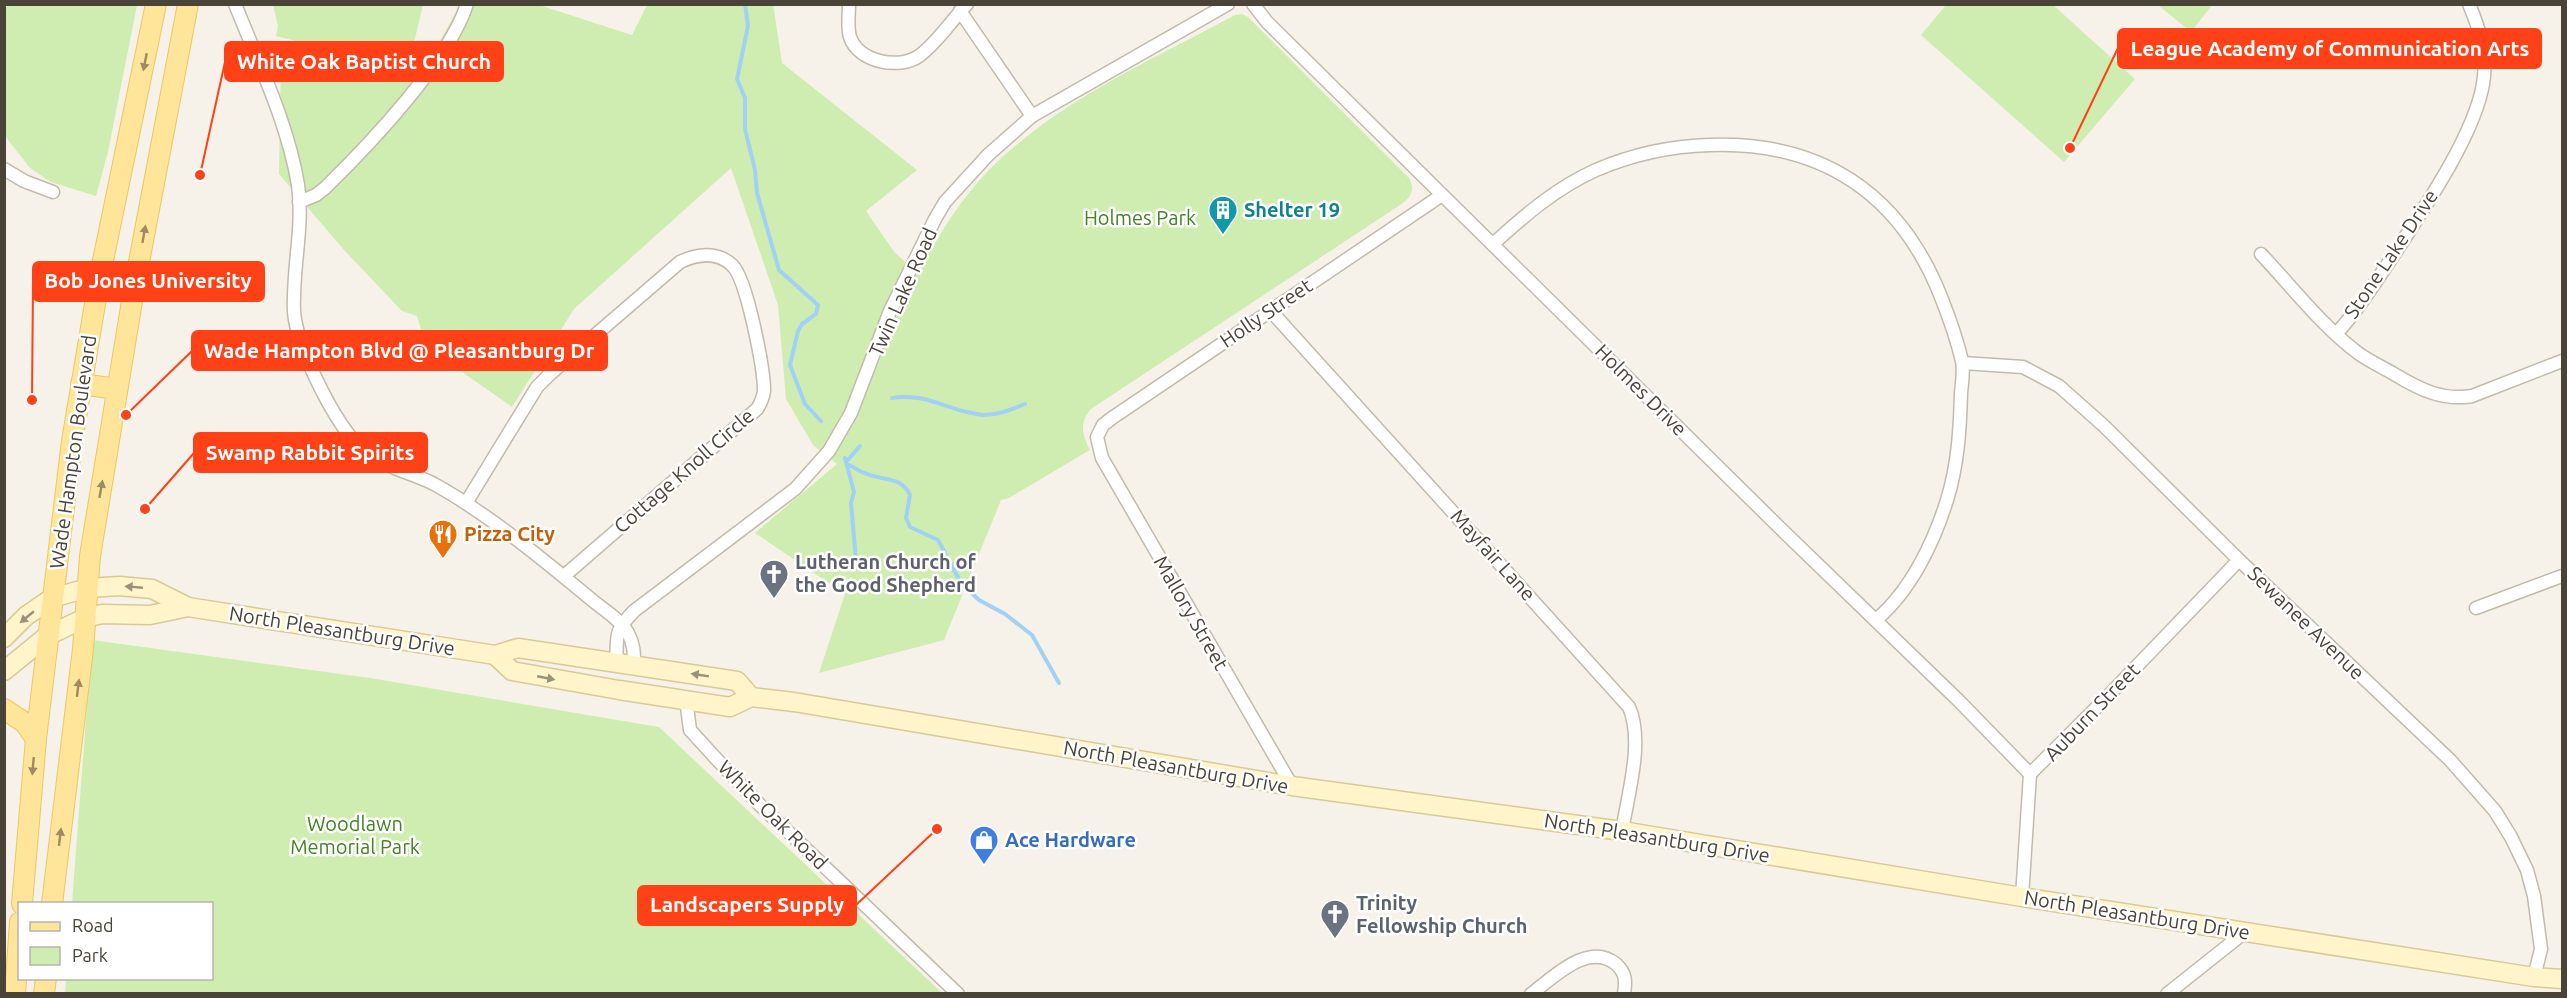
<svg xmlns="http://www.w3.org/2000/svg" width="2567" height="998" viewBox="0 0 2567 998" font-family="Ubuntu,sans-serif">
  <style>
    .green { fill: #cfedb0 }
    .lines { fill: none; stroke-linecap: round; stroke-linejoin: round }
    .stream { stroke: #a2d1f6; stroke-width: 4 }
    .street-casing { stroke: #c2bbab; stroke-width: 15 }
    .secondary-casing { stroke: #d9c996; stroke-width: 21 }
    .primary-casing { stroke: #edc760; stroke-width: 22 }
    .street { stroke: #fff; stroke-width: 12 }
    .secondary { stroke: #fff4ca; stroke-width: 18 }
    .primary { stroke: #ffe599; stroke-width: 20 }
    .oneway { fill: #9b8c63 }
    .oneway2 { fill: #9b9379 }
    .labels { text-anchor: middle; stroke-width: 5; stroke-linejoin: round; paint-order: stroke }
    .culture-label { font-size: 20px; font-weight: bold; fill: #0d838f; stroke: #fff; text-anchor: start }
    .park-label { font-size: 20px; fill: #458224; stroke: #fff }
    .street-label { font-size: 20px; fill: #4a4337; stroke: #fff }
    .food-label { font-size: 20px; font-weight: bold; fill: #c56008; stroke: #fff; text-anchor: start }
    .worship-label { font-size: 20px; font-weight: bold; fill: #5b616d; stroke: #fff; text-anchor: start }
    .shop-label { font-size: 20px; font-weight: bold; fill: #366cbe; stroke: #fff; text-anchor: start }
    .leader { fill: none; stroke: #ff4117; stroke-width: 2 }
    .callout-dot { fill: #ff4117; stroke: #fff; stroke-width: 2 }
    .callout { fill: #ff4117; stroke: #ff4117; stroke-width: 2 }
    .callout-label { font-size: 21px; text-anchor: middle; font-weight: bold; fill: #fff }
  </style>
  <rect width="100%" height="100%" fill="#f6f2ea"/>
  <g class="green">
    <path d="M5,4l132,1 -29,147 -12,44 -45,-14 -21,-14 -25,-32z"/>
    <path d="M773,4l9,59 135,107 -51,41 29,42 24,20c19,-37 40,-72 69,-102 69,-70 162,-110 247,-156l7,-1 6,3 161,161c7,13 1,20 -9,27l-309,204c-12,13 -9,26 -1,41l-81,48 -8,2 -57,140 -125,33 26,-79 -90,-61 82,-69 -24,-19 -27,-46 -8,-94 -47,-137 -157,141 -62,98 -86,-60 -9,-31 -15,-5 -58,-61 -65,-76 2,-119 138,24 41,-74h79l93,30 15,-30z"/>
    <path d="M273,5h150l-11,46 2,8 6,6 -5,10 -27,-24 -3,12 -109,-27 2,-10z"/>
    <path d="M1946,5h107l82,74 -71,83 -143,-127z"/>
    <path d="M2158,5h54l-21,27z"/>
    <path d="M92,640l278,38 289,49 283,266 -877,1 1,-15 146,-1v-74l-140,-1z"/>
  </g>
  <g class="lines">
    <g class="stream">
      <path d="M745,4l3,22 -11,53 8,19v31l10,41 2,23 22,77 39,35 -2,9 -14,10 -4,7 -8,34 15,39 16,17"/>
      <path d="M892,398c38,-6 58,15 92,17 15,0 28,-6 41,-11"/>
      <path d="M845,458l9,34 -3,11 5,57"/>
      <path d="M847,461l13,-15"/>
      <path d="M849,465c6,3 12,7 18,9 17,7 34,2 43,21l-4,23 4,9 28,13 23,43 18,17 26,14 27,21 27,48"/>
    </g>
    <g class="street-casing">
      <g id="street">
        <path d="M235,4c23,58 53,119 63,181 6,42 -6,84 -4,127 3,35 37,103 61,130 21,25 52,28 79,42 53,29 111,77 158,116 12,10 29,20 36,33 6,11 6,20 6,31"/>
        <path d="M849,4c0,11 -2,23 1,33 8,25 49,33 69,19 18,-13 32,-35 48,-52"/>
        <path d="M1253,4l14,18 512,505 180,174 71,73"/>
        <path d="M960,11l72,105"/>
        <path d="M4,169l20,12 29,11"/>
        <path d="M299,202l17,-7 9,-7c43,-42 124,-127 142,-184"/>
        <path d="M1493,244c32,-29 63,-56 103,-74 35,-15 76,-24 114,-25 111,-4 190,48 231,152 8,20 16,43 21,64 2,10 0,22 -1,32 -1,36 -3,72 -14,107 -13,42 -36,90 -70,119"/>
        <path d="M2261,254c31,33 61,72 97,99 11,8 24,14 36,21 25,15 48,27 78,22l90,-35"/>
        <path d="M1270,310l359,397c15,34 -1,87 -7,124"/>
        <path d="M2336,334c23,-25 40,-53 59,-81 29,-45 79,-117 88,-169 5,-28 -3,-54 -14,-80"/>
        <path d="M1963,363l60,4 36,19 45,40 135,134 211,200 45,51 16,26 16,33 7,26 7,53 -7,28"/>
        <path d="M466,503l71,-116 13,-13 130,-112c17,-8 37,-11 52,3 15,14 32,104 32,126 -1,7 -3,12 -7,18l-193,167"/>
        <path d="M2476,608l86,-32"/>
        <path d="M616,662c2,-28 -3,-29 18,-51l161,-122 34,-38 22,-38 39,-102 45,-92 10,-17 43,-47 44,-39 196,-112"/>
        <path d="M686,699l4,31 32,35 39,41 197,188"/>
        <path d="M1292,786l-190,-328 -5,-21 6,-12 9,-7 330,-223"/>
        <path d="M2022,897l8,-123 80,-80 129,-134"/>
        <path d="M1531,994c22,-16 57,-53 85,-30 10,9 10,17 8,30"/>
        <path d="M2167,994l78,-62"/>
      </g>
    </g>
    <g class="secondary-casing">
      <g id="secondary">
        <path d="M4,638l22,-22 26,-18 36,-10 31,-2 33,3 36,18 307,48 23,-7 219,33 14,16"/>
        <path d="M495,655l17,16 107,19 111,17 21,-10 43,5 498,84 330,45 400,66 512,80 28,2"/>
        <path d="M4,671l43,-35 38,-18 17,-4 48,1 38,-8"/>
      </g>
    </g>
    <g class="primary-casing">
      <g id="primary">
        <path d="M81,384l36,5"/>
        <path d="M4,709l21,14 11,16"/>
        <path d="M22,904l14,-165 36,-298 27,-161 57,-276"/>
        <path d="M52,904l31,-255 7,-93 45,-273 53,-279"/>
        <path d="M15,994l5,-72"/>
        <path d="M44,994l2,-16"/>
      </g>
    </g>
    <use href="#street" class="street"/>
    <use href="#secondary" class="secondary"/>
    <use href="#primary" class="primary"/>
  </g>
  <defs><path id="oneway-solid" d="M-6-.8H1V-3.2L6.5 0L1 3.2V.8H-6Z" transform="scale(1.5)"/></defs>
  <g class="oneway">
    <use href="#oneway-solid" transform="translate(145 62) rotate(101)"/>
    <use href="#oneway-solid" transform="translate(144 234) rotate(-80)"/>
    <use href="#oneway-solid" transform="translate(101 489) rotate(-80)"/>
    <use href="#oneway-solid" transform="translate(78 688) rotate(-83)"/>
    <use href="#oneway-solid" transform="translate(33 766) rotate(95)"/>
    <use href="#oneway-solid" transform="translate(60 837) rotate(-83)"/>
  </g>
  <g class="oneway2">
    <use href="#oneway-solid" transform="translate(134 587) rotate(-175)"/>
    <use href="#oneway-solid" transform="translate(27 617) rotate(140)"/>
    <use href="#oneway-solid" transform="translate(700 675) rotate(-171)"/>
    <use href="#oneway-solid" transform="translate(546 678) rotate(11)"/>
  </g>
  <defs>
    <g id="building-pin" transform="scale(1.5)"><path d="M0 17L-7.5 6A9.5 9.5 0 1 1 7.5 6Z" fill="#0f9aa8" stroke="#fff"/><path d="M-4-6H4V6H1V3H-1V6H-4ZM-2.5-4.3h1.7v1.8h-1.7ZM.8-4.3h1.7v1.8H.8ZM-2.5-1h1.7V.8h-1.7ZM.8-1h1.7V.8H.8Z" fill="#fff"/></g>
    <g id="restaurant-pin" transform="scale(1.5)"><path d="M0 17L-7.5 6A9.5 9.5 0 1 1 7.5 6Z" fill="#e8710a" stroke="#fff"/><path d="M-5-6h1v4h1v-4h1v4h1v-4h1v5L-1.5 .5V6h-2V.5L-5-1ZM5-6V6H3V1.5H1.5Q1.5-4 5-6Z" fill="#fff"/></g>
    <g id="church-pin" transform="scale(1.5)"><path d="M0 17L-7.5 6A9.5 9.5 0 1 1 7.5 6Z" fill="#6b7280" stroke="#fff"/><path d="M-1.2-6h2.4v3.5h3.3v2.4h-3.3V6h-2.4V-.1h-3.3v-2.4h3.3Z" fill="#fff"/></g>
    <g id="shop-pin" transform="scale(1.5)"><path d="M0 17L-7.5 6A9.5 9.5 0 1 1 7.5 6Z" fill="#3f7fe0" stroke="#fff"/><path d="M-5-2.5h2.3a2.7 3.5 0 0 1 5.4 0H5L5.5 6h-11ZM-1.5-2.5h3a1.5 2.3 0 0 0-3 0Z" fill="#fff"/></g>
  </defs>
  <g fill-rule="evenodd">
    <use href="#building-pin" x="1223" y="210"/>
    <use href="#restaurant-pin" x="443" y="534"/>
    <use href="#church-pin" x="774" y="574"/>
    <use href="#shop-pin" x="984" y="840"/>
    <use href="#church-pin" x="1335" y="914"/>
  </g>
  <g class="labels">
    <g class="culture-label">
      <text x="1244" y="217">Shelter 19</text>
    </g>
    <g class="park-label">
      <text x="1140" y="225">Holmes Park</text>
      <text x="355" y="831">Woodlawn<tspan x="355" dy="23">Memorial Park</tspan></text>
    </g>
    <g class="street-label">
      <text transform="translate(2391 254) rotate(-56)" y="7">Stone Lake Drive</text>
      <text transform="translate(903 292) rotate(-66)" y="7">Twin Lake Road</text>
      <text transform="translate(1266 313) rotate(-34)" y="7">Holly Street</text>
      <text transform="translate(1641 390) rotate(45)" y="7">Holmes Drive</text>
      <text transform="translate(73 452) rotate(-82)" y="7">Wade Hampton Boulevard</text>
      <text transform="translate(684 471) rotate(-41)" y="7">Cottage Knoll Circle</text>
      <text transform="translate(1493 555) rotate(48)" y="7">Mayfair Lane</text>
      <text transform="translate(1191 613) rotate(60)" y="7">Mallory Street</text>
      <text transform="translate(2306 623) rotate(44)" y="7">Sewanee Avenue</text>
      <text transform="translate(342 631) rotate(9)" y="7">North Pleasantburg Drive</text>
      <text transform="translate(2092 712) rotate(-46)" y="7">Auburn Street</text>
      <text transform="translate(1176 767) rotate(10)" y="7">North Pleasantburg Drive</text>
      <text transform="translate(773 815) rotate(45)" y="7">White Oak Road</text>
      <text transform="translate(1657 838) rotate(9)" y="7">North Pleasantburg Drive</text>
      <text transform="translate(2137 915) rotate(9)" y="7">North Pleasantburg Drive</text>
    </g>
    <g class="food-label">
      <text x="464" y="541">Pizza City</text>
    </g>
    <g class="worship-label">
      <text x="795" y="569">Lutheran Church of<tspan x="795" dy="23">the Good Shepherd</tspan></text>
      <text x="1356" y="910">Trinity<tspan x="1356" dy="23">Fellowship Church</tspan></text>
    </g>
    <g class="shop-label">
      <text x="1005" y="847">Ace Hardware</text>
    </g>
  </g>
  <path class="leader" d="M2070 148L2118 48M200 175L225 62M32 400L33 281M126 415L192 351M145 509L194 453M937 829L856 905"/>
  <g class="callout-dot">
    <circle cx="2070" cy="148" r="6"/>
    <circle cx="200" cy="175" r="6"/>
    <circle cx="32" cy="400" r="6"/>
    <circle cx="126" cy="415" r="6"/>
    <circle cx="145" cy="509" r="6"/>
    <circle cx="937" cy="829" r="6"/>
  </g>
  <g class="callout">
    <rect x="2118" y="29" width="423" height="39" rx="6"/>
    <rect x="225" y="42" width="278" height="39" rx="6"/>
    <rect x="33" y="262" width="231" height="39" rx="6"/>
    <rect x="192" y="331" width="415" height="39" rx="6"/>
    <rect x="194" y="433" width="233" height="39" rx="6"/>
    <rect x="638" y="886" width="218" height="39" rx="6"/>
  </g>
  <g class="callout-label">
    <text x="2330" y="56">League Academy of Communication Arts</text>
    <text x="364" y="69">White Oak Baptist Church</text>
    <text x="148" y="288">Bob Jones University</text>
    <text x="399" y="358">Wade Hampton Blvd @ Pleasantburg Dr</text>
    <text x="310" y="460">Swamp Rabbit Spirits</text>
    <text x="747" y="912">Landscapers Supply</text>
  </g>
  <rect width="2567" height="998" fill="none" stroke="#4a4337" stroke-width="12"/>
  <rect x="18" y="902" width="195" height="78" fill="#ffffff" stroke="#b7b4af" stroke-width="1.5"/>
  <rect x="30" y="922" width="30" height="9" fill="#ffe599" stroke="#b7b4af" stroke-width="1.5"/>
  <text x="72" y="932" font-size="18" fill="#4a4337">Road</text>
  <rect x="30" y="947" width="30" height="18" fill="#cfedb0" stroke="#b7b4af" stroke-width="1.5"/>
  <text x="72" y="962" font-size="18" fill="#4a4337">Park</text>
</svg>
